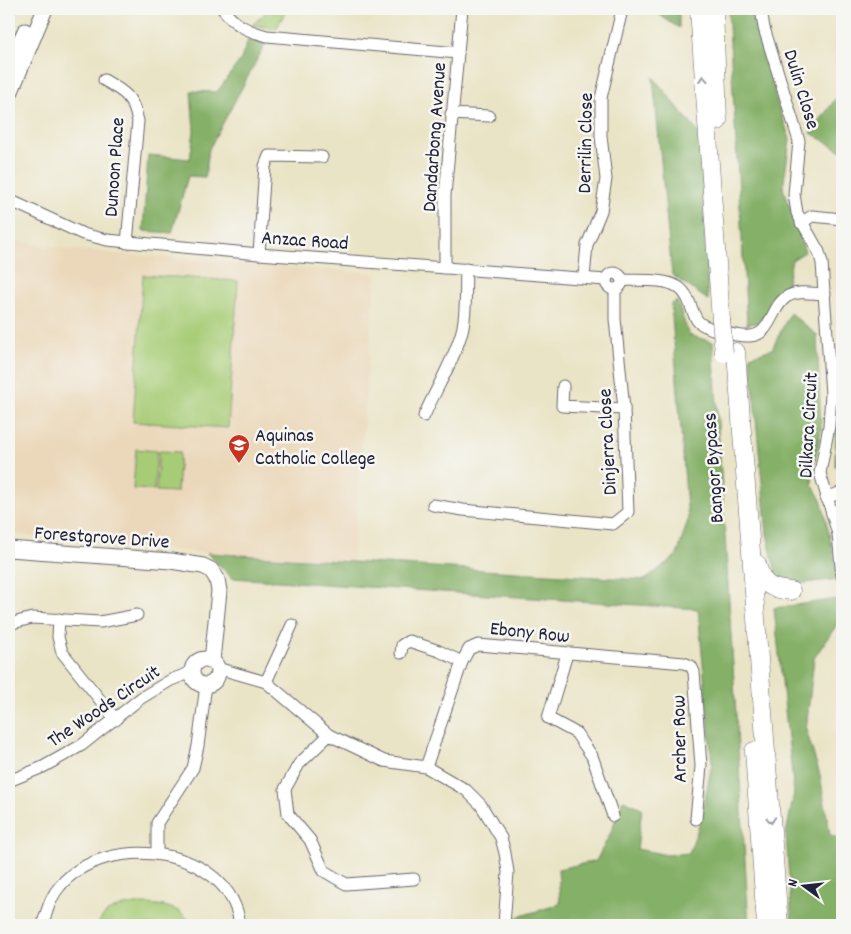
<svg xmlns="http://www.w3.org/2000/svg" width="851" height="934" viewBox="0 0 851 934" font-family="Dekko,sans-serif">
  <style>
    .built { fill: #ebd8ba }
    .green { fill: #a7cc76; stroke: #647758 }
    .forest { fill: #85b067; stroke: #546951 }
    .lines { fill: none; stroke-linecap: round; stroke-linejoin: round }
    .street-casing { stroke: #68666c; stroke-width: 13 }
    .secondary-casing { stroke: #68666c; stroke-width: 17 }
    .primary-casing { stroke: #68666c; stroke-width: 19 }
    .street { stroke: #fff; stroke-width: 11 }
    .secondary { stroke: #fff; stroke-width: 15 }
    .primary { stroke: #fff; stroke-width: 18 }
    .primary-bridge-casing { stroke: #68666c; stroke-width: 19; stroke-linecap: butt }
    .primary-bridge { stroke: #fff; stroke-width: 18 }
    .oneway { stroke: #9c9ca7 }
    .labels { text-anchor: middle; stroke-width: 5; stroke-linejoin: round; paint-order: stroke }
    .street-label { font-size: 20px; fill: #22223b; stroke: #f6f6f2 }
    .poi-label { font-size: 20px; fill: #22223b; stroke: #f6f6f2; text-anchor: start }
  </style>
  <rect width="100%" height="100%" fill="#f6f6f2"/>
  <filter id="ink" filterUnits="userSpaceOnUse"><feTurbulence type="fractalNoise" baseFrequency=".02" numOctaves="2"/><feDisplacementMap in="SourceGraphic" scale="10" xChannelSelector="R" yChannelSelector="G"/><feConvolveMatrix kernelMatrix="1 2 1 2 8 2 1 2 1" color-interpolation-filters="sRGB"/></filter>
  <filter id="wash" filterUnits="userSpaceOnUse"><feTurbulence type="fractalNoise" baseFrequency=".0096" numOctaves="4" result="noise"/><feDisplacementMap in="SourceGraphic" scale="20" xChannelSelector="R" yChannelSelector="G"/><feGaussianBlur stdDeviation="1.12" result="paint"/><feColorMatrix in="noise" values="0 0 0 0 0 0 0 0 0 0 0 0 0 0 0 0 0 1.4 0 .05"/><feComposite in="paint" operator="in"/></filter>
  <g filter="url(#wash)">
    <rect width="100%" height="100%" fill="#eae4c6"/>
    <path class="built" d="M9,240l58,9 68,6 241,19 -24,289 -145,-10 -198,-19z"/>
    <g class="green">
      <path d="M270,9h17l-11,20 -24,-4z"/>
      <path d="M143,275l95,6 -10,147 -95,-6z"/>
      <path d="M136,449l21,2 -3,39 -21,-1z"/>
      <path d="M159,451l21,1 -3,40 -21,-1z"/>
      <path d="M136,904c21,0 45,1 56,21h-94c5,-16 23,-19 38,-21z"/>
    </g>
    <g class="forest">
      <path d="M679,9v19l-27,-18v-1z"/>
      <path d="M728,9h27l21,90 14,40 -7,49 22,64 -13,8 -6,27 -27,36 -12,1z"/>
      <path d="M248,40l18,3 -57,106 -4,28 -17,-1 -16,57 -29,-2 5,-76 42,4 4,-28 -3,-40 26,1 24,-33z"/>
      <path d="M653,77l48,59 7,164 -36,-25z"/>
      <path d="M842,90v61l-31,-18z"/>
      <path d="M677,301l12,34 24,7 36,583h-236l1,-7 46,-14 -2,-35 38,-8 15,-29 12,-32 19,8 -5,41 30,6 22,-2 11,-30 12,-59 -14,-155 -466,-31 -25,-25 438,27 32,-25 11,-35 -17,-216z"/>
      <path d="M790,313l27,22 4,94 -8,41 -1,14 10,18 17,77 -43,5 -18,-2 -11,-48 -17,-178 22,-7z"/>
      <path d="M842,358v111l-7,-3 2,-72z"/>
      <path d="M837,599l1,24 -24,35 -8,72 14,45 10,60 12,5v85h-50l-6,-91 8,-41 -20,-185z"/>
    </g>
  </g>
  <g filter="url(#ink)">
    <g class="lines">
      <g class="street-casing">
        <g id="street">
          <path d="M223,9c11,16 25,22 44,27l191,17"/>
          <path d="M761,9l3,19 35,113 -5,53 3,19 22,39 3,11 9,131 -2,32 -9,47 18,61 4,43"/>
          <path d="M104,80c21,12 29,17 34,41l-11,122"/>
          <path d="M451,114l38,2"/>
          <path d="M9,200l74,34 24,6 152,14 347,26"/>
          <path d="M801,223l11,-7 30,3"/>
          <path d="M259,254l6,-88 4,-10 53,1"/>
          <path d="M445,268v-73l17,-186"/>
          <circle cx="614" cy="281" r="8"/>
          <path d="M584,277l3,-32 14,-34 5,-32 -5,-43v-38l21,-88"/>
          <path d="M622,280c17,1 42,-2 56,7 12,8 12,22 19,33 6,9 42,17 53,16 22,-1 21,-31 38,-40 12,-6 24,-2 37,-2"/>
          <path d="M563,386l-1,20 62,3"/>
          <path d="M424,416c12,-28 30,-55 38,-85 5,-19 3,-42 4,-62"/>
          <path d="M826,498l16,-6"/>
          <path d="M433,505l30,5 150,14 15,-12 -4,-103 -9,-90v-30"/>
          <path d="M59,619l-1,18 4,15 54,68"/>
          <path d="M9,624l23,-6 68,4 37,-7"/>
          <path d="M401,653l1,-8 7,-4 30,10 23,11"/>
          <path d="M567,654l-19,64 28,15 16,23 21,60"/>
          <path d="M217,668l49,14 63,53 55,26 42,6 40,23 15,15 20,33 4,15 3,19 -4,53"/>
          <path d="M266,682l26,-57"/>
          <path d="M329,735l-30,29 -14,25 3,25 22,26 14,31 22,13 68,-5"/>
          <path d="M426,767l36,-105 7,-13 9,-4 206,18 7,3 3,6 7,94 -5,53"/>
          <path d="M9,781l34,-14 39,-22 59,-47 30,-18 21,-8"/>
          <path d="M157,853v-30l36,-55 5,-22 8,-61"/>
          <path d="M44,920c4,-12 7,-24 16,-34 45,-54 170,-41 180,39"/>
        </g>
      </g>
      <g class="secondary-casing">
        <g id="secondary">
          <path d="M9,66l16,-35"/>
          <path d="M9,96l36,-87"/>
          <path d="M9,549l162,12 32,5 8,4 6,9 2,12 -7,70"/>
          <circle cx="205" cy="672" r="13"/>
        </g>
      </g>
      <g class="primary-casing">
        <g id="primary">
          <path d="M699,9l22,311"/>
          <path d="M714,9l4,112"/>
          <path d="M736,352l43,573"/>
          <path d="M757,564c5,21 13,25 34,27"/>
          <path d="M754,751l12,174"/>
        </g>
      </g>
      <use href="#street" class="street"/>
      <use href="#secondary" class="secondary"/>
      <use href="#primary" class="primary"/>
      <g class="primary-bridge-casing">
        <path id="primary-bridge" d="M721,320l3,33"/>
      </g>
      <use href="#primary-bridge" class="primary-bridge"/>
    </g>
    <defs><path id="oneway-chevron" d="M-2-3.5L2.5 0L-2 3.5" fill="none" stroke-width="1.6" stroke-linecap="round" stroke-linejoin="round" transform="scale(1.25)"/></defs>
    <g class="oneway">
      <use href="#oneway-chevron" transform="translate(703 79) rotate(-95)"/>
      <use href="#oneway-chevron" transform="translate(771 820) rotate(86)"/>
    </g>
  </g>
  <defs>
    <g id="school-pin" transform="scale(1.125)"><path d="M0 17L-7.5 6A9.5 9.5 0 1 1 7.5 6Z" fill="#c8321e" stroke="#f6f6f2"/><path d="M0-5L7-2L0 1L-7-2ZM-4 1L0 2.5L4 1V4Q0 6-4 4Z" fill="#fff"/></g>
  </defs>
  <g fill-rule="evenodd">
    <use href="#school-pin" x="239" y="445"/>
  </g>
  <g class="labels">
    <g class="street-label">
      <text transform="translate(803 89) rotate(73)" y="7">Dulin Close</text>
      <text transform="translate(433 137) rotate(-86)" y="7">Dandarbong Avenue</text>
      <text transform="translate(584 143) rotate(-89)" y="7">Derrilin Close</text>
      <text transform="translate(113 167) rotate(-86)" y="7">Dunoon Place</text>
      <text transform="translate(305 239) rotate(4)" y="7">Anzac Road</text>
      <text transform="translate(807 425) rotate(-87)" y="7">Dilkara Circuit</text>
      <text transform="translate(606 442) rotate(-93)" y="7">Dinjerra Close</text>
      <text transform="translate(712 468) rotate(-94)" y="7">Bangor Bypass</text>
      <text transform="translate(102 536) rotate(4)" y="7">Forestgrove Drive</text>
      <text transform="translate(530 631) rotate(6)" y="7">Ebony Row</text>
      <text transform="translate(103 705) rotate(-34)" y="7">The Woods Circuit</text>
      <text transform="translate(678 739) rotate(-91)" y="7">Archer Row</text>
    </g>
    <g class="poi-label">
      <text x="255" y="441">Aquinas<tspan x="255" dy="23">Catholic College</tspan></text>
    </g>
  </g>
  <rect width="851" height="934" fill="none" stroke="#f6f6f2" stroke-width="30"/>
  <g transform="translate(804 886) rotate(285)" stroke="#f6f6f2" stroke-width="4" paint-order="stroke">
  <path d="M0-4L9 19L0 12L-9 19Z" fill="#22223b"/>
  <text y="-8" font-size="14" font-weight="bold" text-anchor="middle" fill="#22223b">N</text>
  </g>
</svg>
